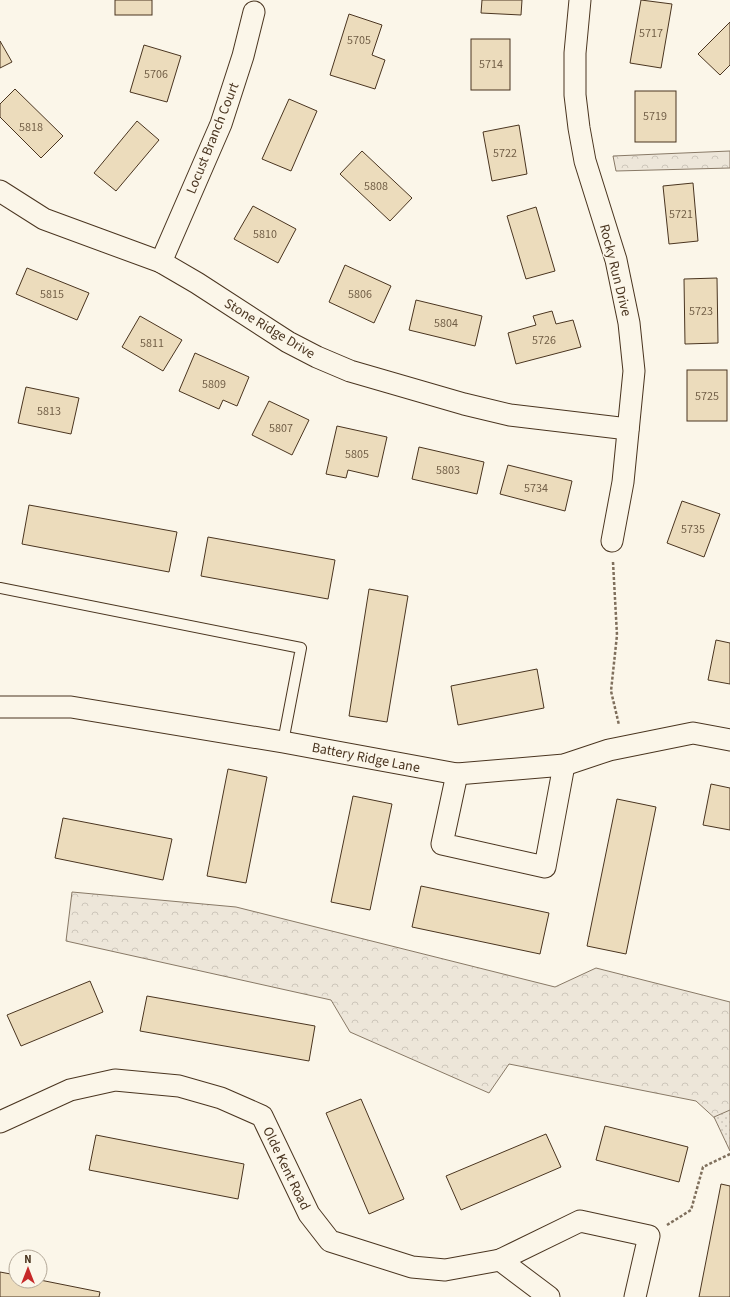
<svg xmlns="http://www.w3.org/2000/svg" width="730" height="1297" viewBox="0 0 730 1297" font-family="'Source Sans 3',sans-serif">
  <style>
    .forest { fill: url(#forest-crowns); stroke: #887966 }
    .park { fill: url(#park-dots); stroke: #887966 }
    .building { fill: #ecdcbc; stroke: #4a3520 }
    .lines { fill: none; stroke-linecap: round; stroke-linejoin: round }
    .service-casing { stroke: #4a3520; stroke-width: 12 }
    .minor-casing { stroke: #4a3520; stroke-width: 23 }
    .path { stroke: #7f6f5c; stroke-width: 2.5; stroke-dasharray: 3 2; stroke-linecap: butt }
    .service { stroke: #fbf6e9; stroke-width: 10 }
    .minor { stroke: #fbf6e9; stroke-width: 21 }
    .labels { text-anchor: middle; stroke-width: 3; stroke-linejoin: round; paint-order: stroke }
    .number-label { font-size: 12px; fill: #725f47 }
    .street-label { font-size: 14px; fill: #4a3520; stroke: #fbf6e9 }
  </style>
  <defs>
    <pattern id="forest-crowns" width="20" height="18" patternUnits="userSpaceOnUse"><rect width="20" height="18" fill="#ede6d9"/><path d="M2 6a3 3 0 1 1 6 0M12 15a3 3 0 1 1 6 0" fill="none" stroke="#cdc6ba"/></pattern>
    <pattern id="park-dots" width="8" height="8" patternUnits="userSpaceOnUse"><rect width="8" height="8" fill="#ede6d9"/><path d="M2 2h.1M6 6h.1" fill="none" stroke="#cdc6ba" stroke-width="1.8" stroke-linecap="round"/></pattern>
  </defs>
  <rect width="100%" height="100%" fill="#fbf6e9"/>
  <g class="forest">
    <path d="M730,151v17l-114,3 -3,-15z"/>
    <path d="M72,892l164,15 319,80 41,-19 134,34v130l-34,-31 -187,-37 -20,29 -139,-61 -19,-32 -265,-59z"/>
  </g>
  <path class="park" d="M730,1110v41l-16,-34z"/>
  <g class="building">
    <rect x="115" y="0" width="37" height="15"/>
    <path d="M482,0h40l-1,15 -40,-2z"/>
    <path d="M641,0l31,4 -11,64 -31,-5z"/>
    <path d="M349,14l33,11 -10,30 13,5 -10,29 -45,-14z"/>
    <path d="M730,22v43l-10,10 -22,-21z"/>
    <rect x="471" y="39" width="39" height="51"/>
    <path d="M0,41l12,21 -12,6z"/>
    <path d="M144,45l37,11 -14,46 -37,-10z"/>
    <path d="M15,89l48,47 -22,22 -41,-41v-13z"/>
    <rect x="635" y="91" width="41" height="51"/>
    <path d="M289,99l28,12 -26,60 -29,-12z"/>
    <path d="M137,121l22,19 -43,51 -22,-18z"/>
    <path d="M519,125l8,49 -35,7 -9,-49z"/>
    <path d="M362,151l50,47 -22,23 -50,-47z"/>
    <path d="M693,183l5,58 -29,3 -6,-58z"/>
    <path d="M253,206l43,23 -18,34 -44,-24z"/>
    <path d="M536,207l19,64 -29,8 -19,-63z"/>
    <path d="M345,265l46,21 -17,37 -45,-21z"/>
    <path d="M27,268l62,25 -12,27 -61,-26z"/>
    <path d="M717,278l1,65 -33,1 -1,-65z"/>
    <path d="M416,300l66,16 -7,30 -66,-16z"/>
    <path d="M552,311l4,13 17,-4 8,27 -65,17 -8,-31 28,-8 -3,-9z"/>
    <path d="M140,316l42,24 -19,31 -41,-24z"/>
    <path d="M195,353l54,24 -12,29 -14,-6 -4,9 -40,-18z"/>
    <rect x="687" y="370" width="40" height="51"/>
    <path d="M26,387l53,11 -8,36 -53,-11z"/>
    <path d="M269,401l40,19 -17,35 -40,-20z"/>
    <path d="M337,426l50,11 -9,40 -30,-7 -2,8 -20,-4z"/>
    <path d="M419,447l65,15 -7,32 -65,-15z"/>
    <path d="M508,465l64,16 -7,30 -65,-17z"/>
    <path d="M682,501l38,13 -16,43 -37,-14z"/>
    <path d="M29,505l148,27 -8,40 -147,-28z"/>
    <path d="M208,537l127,23 -7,39 -127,-23z"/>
    <path d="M369,589l39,7 -21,126 -38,-6z"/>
    <path d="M716,640l14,3v41l-22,-4z"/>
    <path d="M537,669l7,39 -86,17 -7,-39z"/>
    <path d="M228,769l39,8 -21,106 -39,-7z"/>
    <path d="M711,784l19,4v42l-27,-5z"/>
    <path d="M353,796l39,8 -22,106 -39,-8z"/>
    <path d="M617,799l39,8 -30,147 -39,-8z"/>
    <path d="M63,818l109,21 -9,41 -108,-22z"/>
    <path d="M421,886l128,27 -9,41 -128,-27z"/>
    <path d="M90,981l13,31 -82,34 -14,-31z"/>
    <path d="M147,996l168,30 -6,35 -169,-30z"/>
    <path d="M361,1099l43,100 -35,15 -43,-101z"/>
    <path d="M605,1126l83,21 -9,35 -83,-22z"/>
    <path d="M546,1134l15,33 -100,43 -15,-34z"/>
    <path d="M96,1135l148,29 -6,35 -149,-29z"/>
    <path d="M721,1184l9,2v111h-31z"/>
    <path d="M0,1272l16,3v6l24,-1 60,12 -1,5h-99z"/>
  </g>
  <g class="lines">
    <g class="service-casing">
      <path id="service" d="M0,588l301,60 -18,94"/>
    </g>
    <g class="minor-casing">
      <g id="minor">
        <path d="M580,0l-5,53v42l4,33 6,33 31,99 13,63 5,48 -11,111 -11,59"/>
        <path d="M0,191l44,28 117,43 36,21 91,59 29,15 33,14 114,33 46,11 118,14"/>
        <path d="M161,262l60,-138 22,-68 11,-44"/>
        <path d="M0,707h71l212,35 174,32 107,-9 45,-15 84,-17 37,7"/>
        <path d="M457,774l-15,70 103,23 19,-102"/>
        <path d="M0,1122l70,-32 45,-10 64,6 42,12 41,18 47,98 21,27 82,26 33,3 55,-10 80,-39 69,15 -14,61"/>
        <path d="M500,1260l49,37"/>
      </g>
    </g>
    <g class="path">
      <path d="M613,562l4,73 -6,56 8,34"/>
      <path d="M667,1225l24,-15 12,-43 27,-13"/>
    </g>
    <use href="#service" class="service"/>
    <use href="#minor" class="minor"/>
  </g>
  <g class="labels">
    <g class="number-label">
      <text x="651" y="37">5717</text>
      <text x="359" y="44">5705</text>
      <text x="491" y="68">5714</text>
      <text x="156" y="78">5706</text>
      <text x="655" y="120">5719</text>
      <text x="31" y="131">5818</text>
      <text x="505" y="157">5722</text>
      <text x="376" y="190">5808</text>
      <text x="681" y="218">5721</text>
      <text x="265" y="238">5810</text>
      <text x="52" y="298">5815</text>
      <text x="360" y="298">5806</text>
      <text x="701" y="315">5723</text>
      <text x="446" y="327">5804</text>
      <text x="544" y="344">5726</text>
      <text x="152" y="347">5811</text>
      <text x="214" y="388">5809</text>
      <text x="707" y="400">5725</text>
      <text x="49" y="415">5813</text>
      <text x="281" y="432">5807</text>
      <text x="357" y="458">5805</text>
      <text x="448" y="474">5803</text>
      <text x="536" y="492">5734</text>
      <text x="693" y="533">5735</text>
    </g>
    <g class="street-label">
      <text transform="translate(212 138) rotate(-68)" y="5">Locust Branch Court</text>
      <text transform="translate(616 270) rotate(76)" y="5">Rocky Run Drive</text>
      <text transform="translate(270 328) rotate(31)" y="5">Stone Ridge Drive</text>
      <text transform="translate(366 757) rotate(11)" y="5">Battery Ridge Lane</text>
      <text transform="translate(287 1168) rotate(64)" y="5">Olde Kent Road</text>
    </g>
  </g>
  <g transform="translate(28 1269)"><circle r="19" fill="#fbf6e9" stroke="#b4a999"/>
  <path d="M0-3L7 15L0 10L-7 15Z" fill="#c62828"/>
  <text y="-6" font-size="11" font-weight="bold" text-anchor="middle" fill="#4a3520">N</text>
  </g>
</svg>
